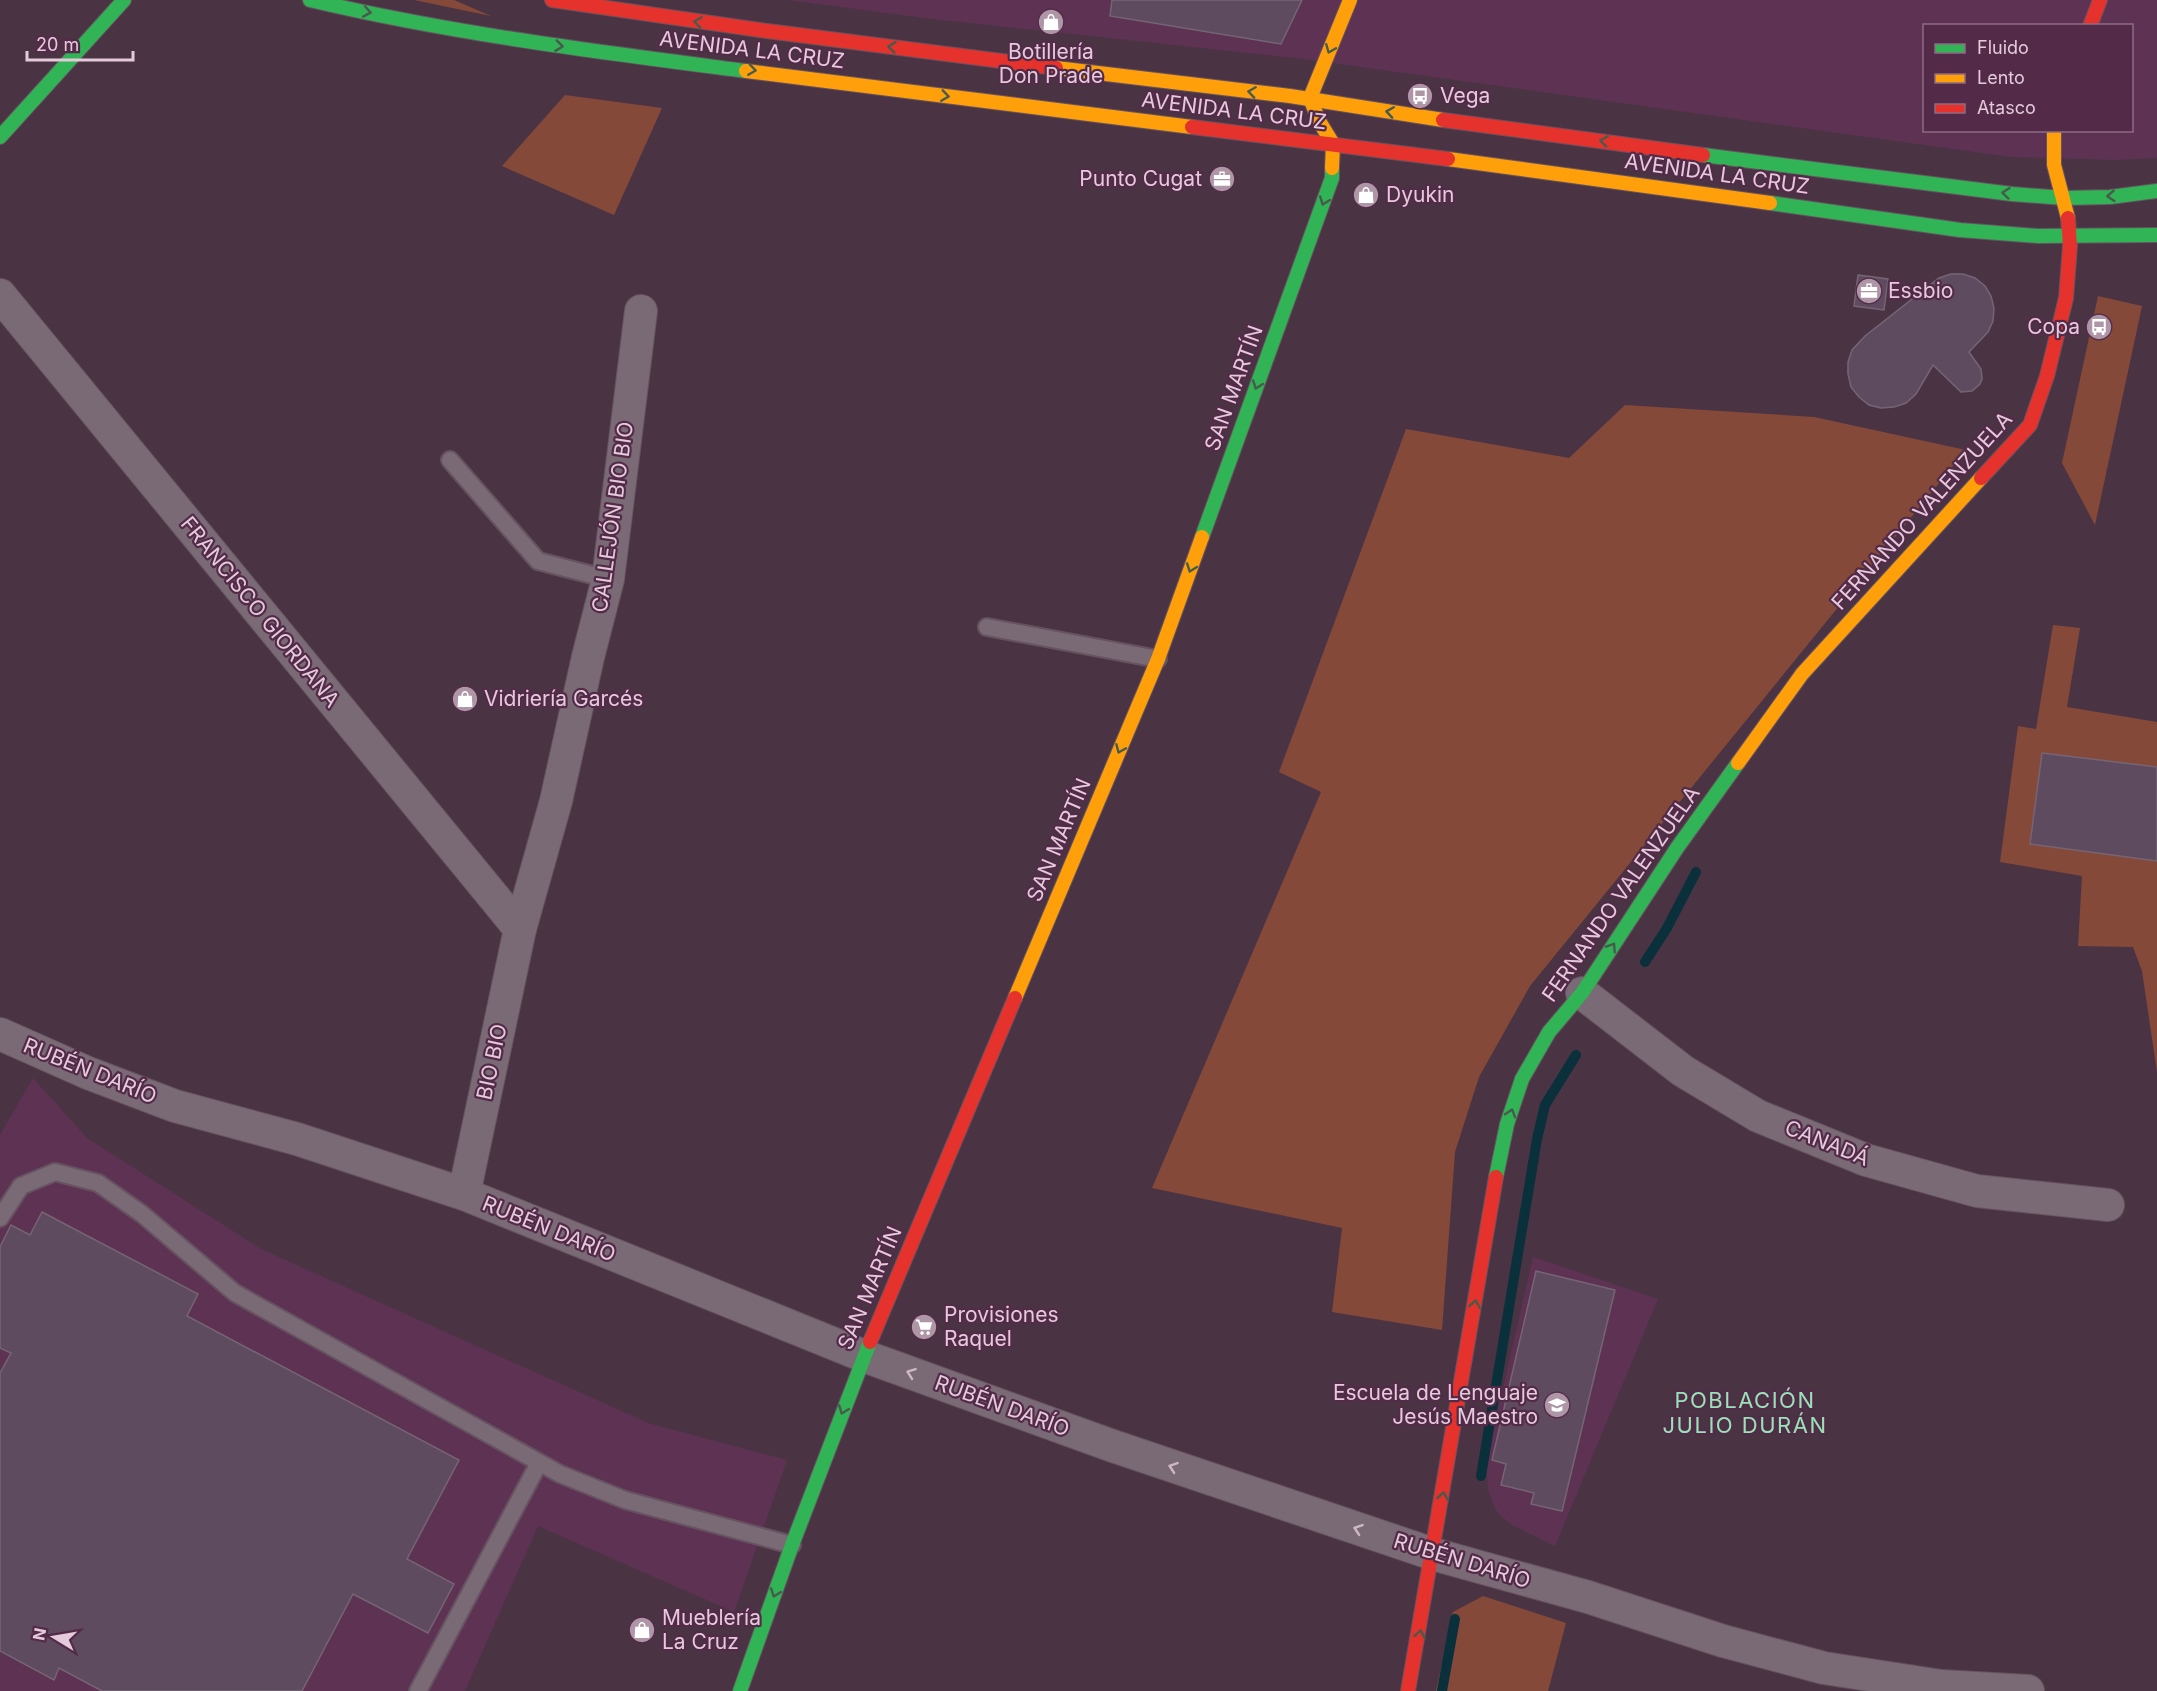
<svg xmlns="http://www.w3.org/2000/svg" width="2157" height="1691" viewBox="0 0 2157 1691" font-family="Inter,sans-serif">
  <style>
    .built { fill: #5e3253; fill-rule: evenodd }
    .green { fill: #85493a }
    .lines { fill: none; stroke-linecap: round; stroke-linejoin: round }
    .stream { stroke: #0a303b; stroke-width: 10 }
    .building { fill: #5f4b5f; stroke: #756574; stroke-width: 1.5 }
    .lane-casing { stroke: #665260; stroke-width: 20 }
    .street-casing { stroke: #665260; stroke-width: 34 }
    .fast-casing { stroke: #665260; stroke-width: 16 }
    .slow-casing { stroke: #665260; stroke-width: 16 }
    .jam-casing { stroke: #665260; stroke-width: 16 }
    .lane { stroke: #7a6a75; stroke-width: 16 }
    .street { stroke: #7a6a75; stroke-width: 32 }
    .fast { stroke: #30b455; stroke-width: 14 }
    .slow { stroke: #ff9f0a; stroke-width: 14 }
    .jam { stroke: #e5322d; stroke-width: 14 }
    .oneway { stroke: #475b4d }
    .oneway2 { stroke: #cfb7c7 }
    .labels { text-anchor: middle; stroke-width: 4.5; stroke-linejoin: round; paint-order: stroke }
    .street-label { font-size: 21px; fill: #e4cadb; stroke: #532b49 }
    .poi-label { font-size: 21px; fill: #e4cadb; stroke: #532b49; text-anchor: start }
    .neighbourhood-label { font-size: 22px; letter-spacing: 1.5px; fill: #96e3b6; stroke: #532b49 }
  </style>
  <rect width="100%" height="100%" fill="#4a3444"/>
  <g class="built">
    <path d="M788,0h1369v158l-40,2 -105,-3 -716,-99 -364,-39zM1924,26h208v104h-208z"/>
    <path d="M33,1078l54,60 174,111 387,174 139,37 -53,152 -196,-86 -73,165h-465v-556z"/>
    <path d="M1533,1257l125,42 -103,247 -45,-22 -14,-14 -8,-20 -2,-27z"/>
  </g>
  <g class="green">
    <path d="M414,0h40l37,16z"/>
    <path d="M565,95l97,13 -48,107 -112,-49z"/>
    <path d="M2098,296l44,10 -47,219 -33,-62z"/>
    <path d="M1625,405l189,12 152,33 -436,536 -51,91 -24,75 -13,178 -110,-18 10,-84 -190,-40 169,-396 -42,-20 127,-343 163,29z"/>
    <path d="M2053,625l27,3 -13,79 90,15v350l-15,-101 -9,-24 -55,-1 4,-70 -82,-14 18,-136 18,3z"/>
    <path d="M1483,1596l83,27 -18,68h-112l17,-79z"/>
  </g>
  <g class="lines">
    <g class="stream">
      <path d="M1645,962l22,-34 29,-56"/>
      <path d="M1481,1476l56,-337 8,-34 31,-50"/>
      <path d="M1442,1691l13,-72"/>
    </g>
  </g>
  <g class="building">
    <path d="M1112,0h190l-21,44 -171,-28z"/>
    <path d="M1951,274h12l12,4 10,8 6,10 3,12 -1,13 -5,11 -19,20 12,17 1,10 -2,5 -8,7 -11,1 -28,-27 -17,29 -10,9 -12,4 -13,1 -12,-3 -10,-8 -8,-10 -3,-13v-12l4,-12 13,-14 74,-58z"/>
    <path d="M1858,275l30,4 -4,31 -30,-4z"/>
    <path d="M2042,753l115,14v94l-127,-17z"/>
    <path d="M42,1212l156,82 -11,22 272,144 -52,99 47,25 -26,49 -75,-39 -51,97h-200l-43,-23 -5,12 -54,-29v-278l11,-20 -11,-5v-101l11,-22 19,10z"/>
    <path d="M1536,1271l79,19 -53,221 -31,-7 3,-11 -33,-8 5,-21 -14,-4z"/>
  </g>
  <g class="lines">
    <g class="lane-casing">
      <g id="lane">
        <path d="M450,460l88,101 70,18"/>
        <path d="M987,627l171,32"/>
        <path d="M0,1218l21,-32 34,-14 43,11 44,31 93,79 325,181 65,26 167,45"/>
        <path d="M418,1691l121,-228"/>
      </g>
    </g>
    <g class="street-casing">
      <g id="street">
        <path d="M0,295l520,634"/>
        <path d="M1582,993l101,78 75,45 108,44 111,31 131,14"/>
        <path d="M0,1034l88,39 87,33 122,33 167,55 400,162 246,89 323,109 155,43 135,44 101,27 117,18 87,5"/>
        <path d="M464,1194l56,-265 36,-128 32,-144 20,-78 33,-268"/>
      </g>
    </g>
    <g class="fast-casing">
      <g id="fast">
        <path d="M310,0c143,34 290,52 436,71"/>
        <path d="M0,137l124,-137"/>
        <path d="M1703,155l309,39 52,4 46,-1 47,-6"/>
        <path d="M1770,203l190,27 78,6 119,-1"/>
        <path d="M1202,537l130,-359v-10"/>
        <path d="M1496,1177l11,-53 15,-45 27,-47 33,-39 95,-145 61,-85"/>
        <path d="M740,1691l52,-146 78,-203"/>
      </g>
    </g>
    <g class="slow-casing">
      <g id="slow">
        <path d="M1056,68l234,28 153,24"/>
        <path d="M746,71l446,56"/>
        <path d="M2054,130v35l14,53"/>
        <path d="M1448,159l322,44"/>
        <path d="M1332,168l1,-24 -14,-23 -9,-23 40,-98"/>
        <path d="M1738,763l64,-89 179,-196"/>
        <path d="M1015,998l143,-339 44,-122"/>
      </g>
    </g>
    <g class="jam-casing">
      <g id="jam">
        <path d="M552,0l215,31 289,37"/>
        <path d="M2090,26l10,-26"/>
        <path d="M1443,120l260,35"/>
        <path d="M1192,127l256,32"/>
        <path d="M1981,478l49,-53 17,-49 19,-78 4,-52 -2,-28"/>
        <path d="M870,1342l145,-344"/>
        <path d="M1408,1691l88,-514"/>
      </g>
    </g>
    <use href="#lane" class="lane"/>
    <use href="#street" class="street"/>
    <use href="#fast" class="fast"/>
    <use href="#slow" class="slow"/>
    <use href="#jam" class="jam"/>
  </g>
  <defs><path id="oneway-chevron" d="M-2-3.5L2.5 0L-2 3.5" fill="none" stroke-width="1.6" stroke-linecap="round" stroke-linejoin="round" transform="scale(1.5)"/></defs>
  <g class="oneway">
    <use href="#oneway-chevron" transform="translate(367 12) rotate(10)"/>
    <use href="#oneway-chevron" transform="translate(698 22) rotate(-172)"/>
    <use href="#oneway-chevron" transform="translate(559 46) rotate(7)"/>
    <use href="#oneway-chevron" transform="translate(892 47) rotate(-173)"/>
    <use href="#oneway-chevron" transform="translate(1330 49) rotate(112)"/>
    <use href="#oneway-chevron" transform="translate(752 70) rotate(8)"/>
    <use href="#oneway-chevron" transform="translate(1252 92) rotate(-172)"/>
    <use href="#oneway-chevron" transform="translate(945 96) rotate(8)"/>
    <use href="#oneway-chevron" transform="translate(1390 112) rotate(-171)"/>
    <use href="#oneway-chevron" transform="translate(1604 141) rotate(-172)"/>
    <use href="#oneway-chevron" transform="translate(2006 193) rotate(-174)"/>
    <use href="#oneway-chevron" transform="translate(2111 196) rotate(176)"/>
    <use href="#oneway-chevron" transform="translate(1324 201) rotate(110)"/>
    <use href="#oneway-chevron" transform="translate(1257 385) rotate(110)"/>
    <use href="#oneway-chevron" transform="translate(1191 568) rotate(110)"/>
    <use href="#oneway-chevron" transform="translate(1120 749) rotate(113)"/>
    <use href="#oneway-chevron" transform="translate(1612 947) rotate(-57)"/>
    <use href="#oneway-chevron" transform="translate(1511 1113) rotate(-73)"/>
    <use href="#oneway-chevron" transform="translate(1475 1304) rotate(-81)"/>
    <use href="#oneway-chevron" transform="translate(843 1410) rotate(111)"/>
    <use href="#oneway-chevron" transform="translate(1443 1496) rotate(-81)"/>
    <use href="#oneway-chevron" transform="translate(775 1593) rotate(110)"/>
    <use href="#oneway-chevron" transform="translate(1420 1634) rotate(-80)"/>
  </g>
  <g class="oneway2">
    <use href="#oneway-chevron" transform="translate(911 1373) rotate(-160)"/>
    <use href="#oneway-chevron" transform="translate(1173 1467) rotate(-161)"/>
    <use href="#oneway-chevron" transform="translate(1358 1529) rotate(-161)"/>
  </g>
  <defs>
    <g id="shop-disc" transform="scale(1.35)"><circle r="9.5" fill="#ae96a6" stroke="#532b49"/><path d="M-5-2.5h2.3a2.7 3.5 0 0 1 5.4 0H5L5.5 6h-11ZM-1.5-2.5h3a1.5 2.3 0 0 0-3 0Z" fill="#fff"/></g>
    <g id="bus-disc" transform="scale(1.35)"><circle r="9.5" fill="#ae96a6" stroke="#532b49"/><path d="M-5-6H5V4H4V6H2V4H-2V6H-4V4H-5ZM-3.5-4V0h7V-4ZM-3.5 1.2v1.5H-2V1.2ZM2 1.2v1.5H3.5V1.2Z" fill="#fff"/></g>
    <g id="office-disc" transform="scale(1.35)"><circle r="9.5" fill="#ae96a6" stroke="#532b49"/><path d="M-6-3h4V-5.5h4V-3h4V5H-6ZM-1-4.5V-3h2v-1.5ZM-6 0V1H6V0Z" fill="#fff"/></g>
    <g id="supermarket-disc" transform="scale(1.35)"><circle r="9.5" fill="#ae96a6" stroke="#532b49"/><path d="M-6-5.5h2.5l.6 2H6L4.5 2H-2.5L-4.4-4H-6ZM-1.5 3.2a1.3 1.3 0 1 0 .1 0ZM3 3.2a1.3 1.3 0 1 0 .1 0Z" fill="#fff"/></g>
    <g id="school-disc" transform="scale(1.35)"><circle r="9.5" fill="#ae96a6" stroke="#532b49"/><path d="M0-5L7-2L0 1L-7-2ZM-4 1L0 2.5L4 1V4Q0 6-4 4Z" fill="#fff"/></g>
  </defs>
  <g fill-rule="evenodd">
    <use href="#shop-disc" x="1051" y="22"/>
    <use href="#bus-disc" x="1420" y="96"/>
    <use href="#office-disc" x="1222" y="179"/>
    <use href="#shop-disc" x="1366" y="195"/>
    <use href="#office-disc" x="1869" y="291"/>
    <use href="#bus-disc" x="2099" y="327"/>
    <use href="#shop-disc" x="465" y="699"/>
    <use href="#supermarket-disc" x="924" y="1327"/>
    <use href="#school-disc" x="1557" y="1405"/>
    <use href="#shop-disc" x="642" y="1630"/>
  </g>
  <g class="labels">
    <g class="street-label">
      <text transform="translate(752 50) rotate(7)" y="7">AVENIDA LA CRUZ</text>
      <text transform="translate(1234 111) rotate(7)" y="7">AVENIDA LA CRUZ</text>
      <text transform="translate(1717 174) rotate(8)" y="7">AVENIDA LA CRUZ</text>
      <text transform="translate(1234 388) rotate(-70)" y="7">SAN MARTÍN</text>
      <text transform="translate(1922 511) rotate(-48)" y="7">FERNANDO VALENZUELA</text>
      <text transform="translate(613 517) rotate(-82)" y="7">CALLEJÓN BIO BIO</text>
      <text transform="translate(260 612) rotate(51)" y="7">FRANCISCO GIORDANA</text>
      <text transform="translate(1059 840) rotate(-67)" y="7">SAN MARTÍN</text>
      <text transform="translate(1621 894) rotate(-55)" y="7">FERNANDO VALENZUELA</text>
      <text transform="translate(492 1062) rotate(-78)" y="7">BIO BIO</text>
      <text transform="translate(90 1071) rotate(22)" y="7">RUBÉN DARÍO</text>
      <text transform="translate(1827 1143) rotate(22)" y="7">CANADÁ</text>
      <text transform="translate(549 1229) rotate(22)" y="7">RUBÉN DARÍO</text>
      <text transform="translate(870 1288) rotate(-67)" y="7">SAN MARTÍN</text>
      <text transform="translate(1002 1406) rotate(20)" y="7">RUBÉN DARÍO</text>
      <text transform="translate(1462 1561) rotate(17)" y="7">RUBÉN DARÍO</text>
    </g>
    <g class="poi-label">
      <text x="1051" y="59" text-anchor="middle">Botillería<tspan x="1051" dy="24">Don Prade</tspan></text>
      <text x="1440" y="103">Vega</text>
      <text x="1202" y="186" text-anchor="end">Punto Cugat</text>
      <text x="1386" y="202">Dyukin</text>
      <text x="1888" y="298">Essbio</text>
      <text x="2080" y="334" text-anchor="end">Copa</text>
      <text x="484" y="706">Vidriería Garcés</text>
      <text x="944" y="1322">Provisiones<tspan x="944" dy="24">Raquel</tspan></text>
      <text x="1538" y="1400" text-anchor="end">Escuela de Lenguaje<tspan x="1538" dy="24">Jesús Maestro</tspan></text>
      <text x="662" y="1625">Mueblería<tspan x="662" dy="24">La Cruz</tspan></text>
    </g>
    <g class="neighbourhood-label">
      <text x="1745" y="1408">POBLACIÓN<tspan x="1745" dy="25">JULIO DURÁN</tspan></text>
    </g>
  </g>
  <rect x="1923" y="24" width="210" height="108" fill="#532b49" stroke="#8d6b83" stroke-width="1.5"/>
  <rect x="1935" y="44" width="30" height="9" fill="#30b455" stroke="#8d6b83" stroke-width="1.5"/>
  <text x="1977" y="54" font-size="18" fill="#e4cadb">Fluido</text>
  <rect x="1935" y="74" width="30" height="9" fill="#ff9f0a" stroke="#8d6b83" stroke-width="1.5"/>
  <text x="1977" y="84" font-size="18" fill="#e4cadb">Lento</text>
  <rect x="1935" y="104" width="30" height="9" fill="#e5322d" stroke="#8d6b83" stroke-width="1.5"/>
  <text x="1977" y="114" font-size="18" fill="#e4cadb">Atasco</text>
  <g transform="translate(54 1637) rotate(281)" stroke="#532b49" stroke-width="4.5" paint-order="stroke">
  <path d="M0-4.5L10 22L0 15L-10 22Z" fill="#e4cadb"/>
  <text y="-9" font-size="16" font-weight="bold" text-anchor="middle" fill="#e4cadb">N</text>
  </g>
  <path d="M27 51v9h106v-9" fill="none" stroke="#e4cadb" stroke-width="3"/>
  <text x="36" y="51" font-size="18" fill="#e4cadb" stroke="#532b49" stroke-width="4.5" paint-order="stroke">20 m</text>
</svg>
